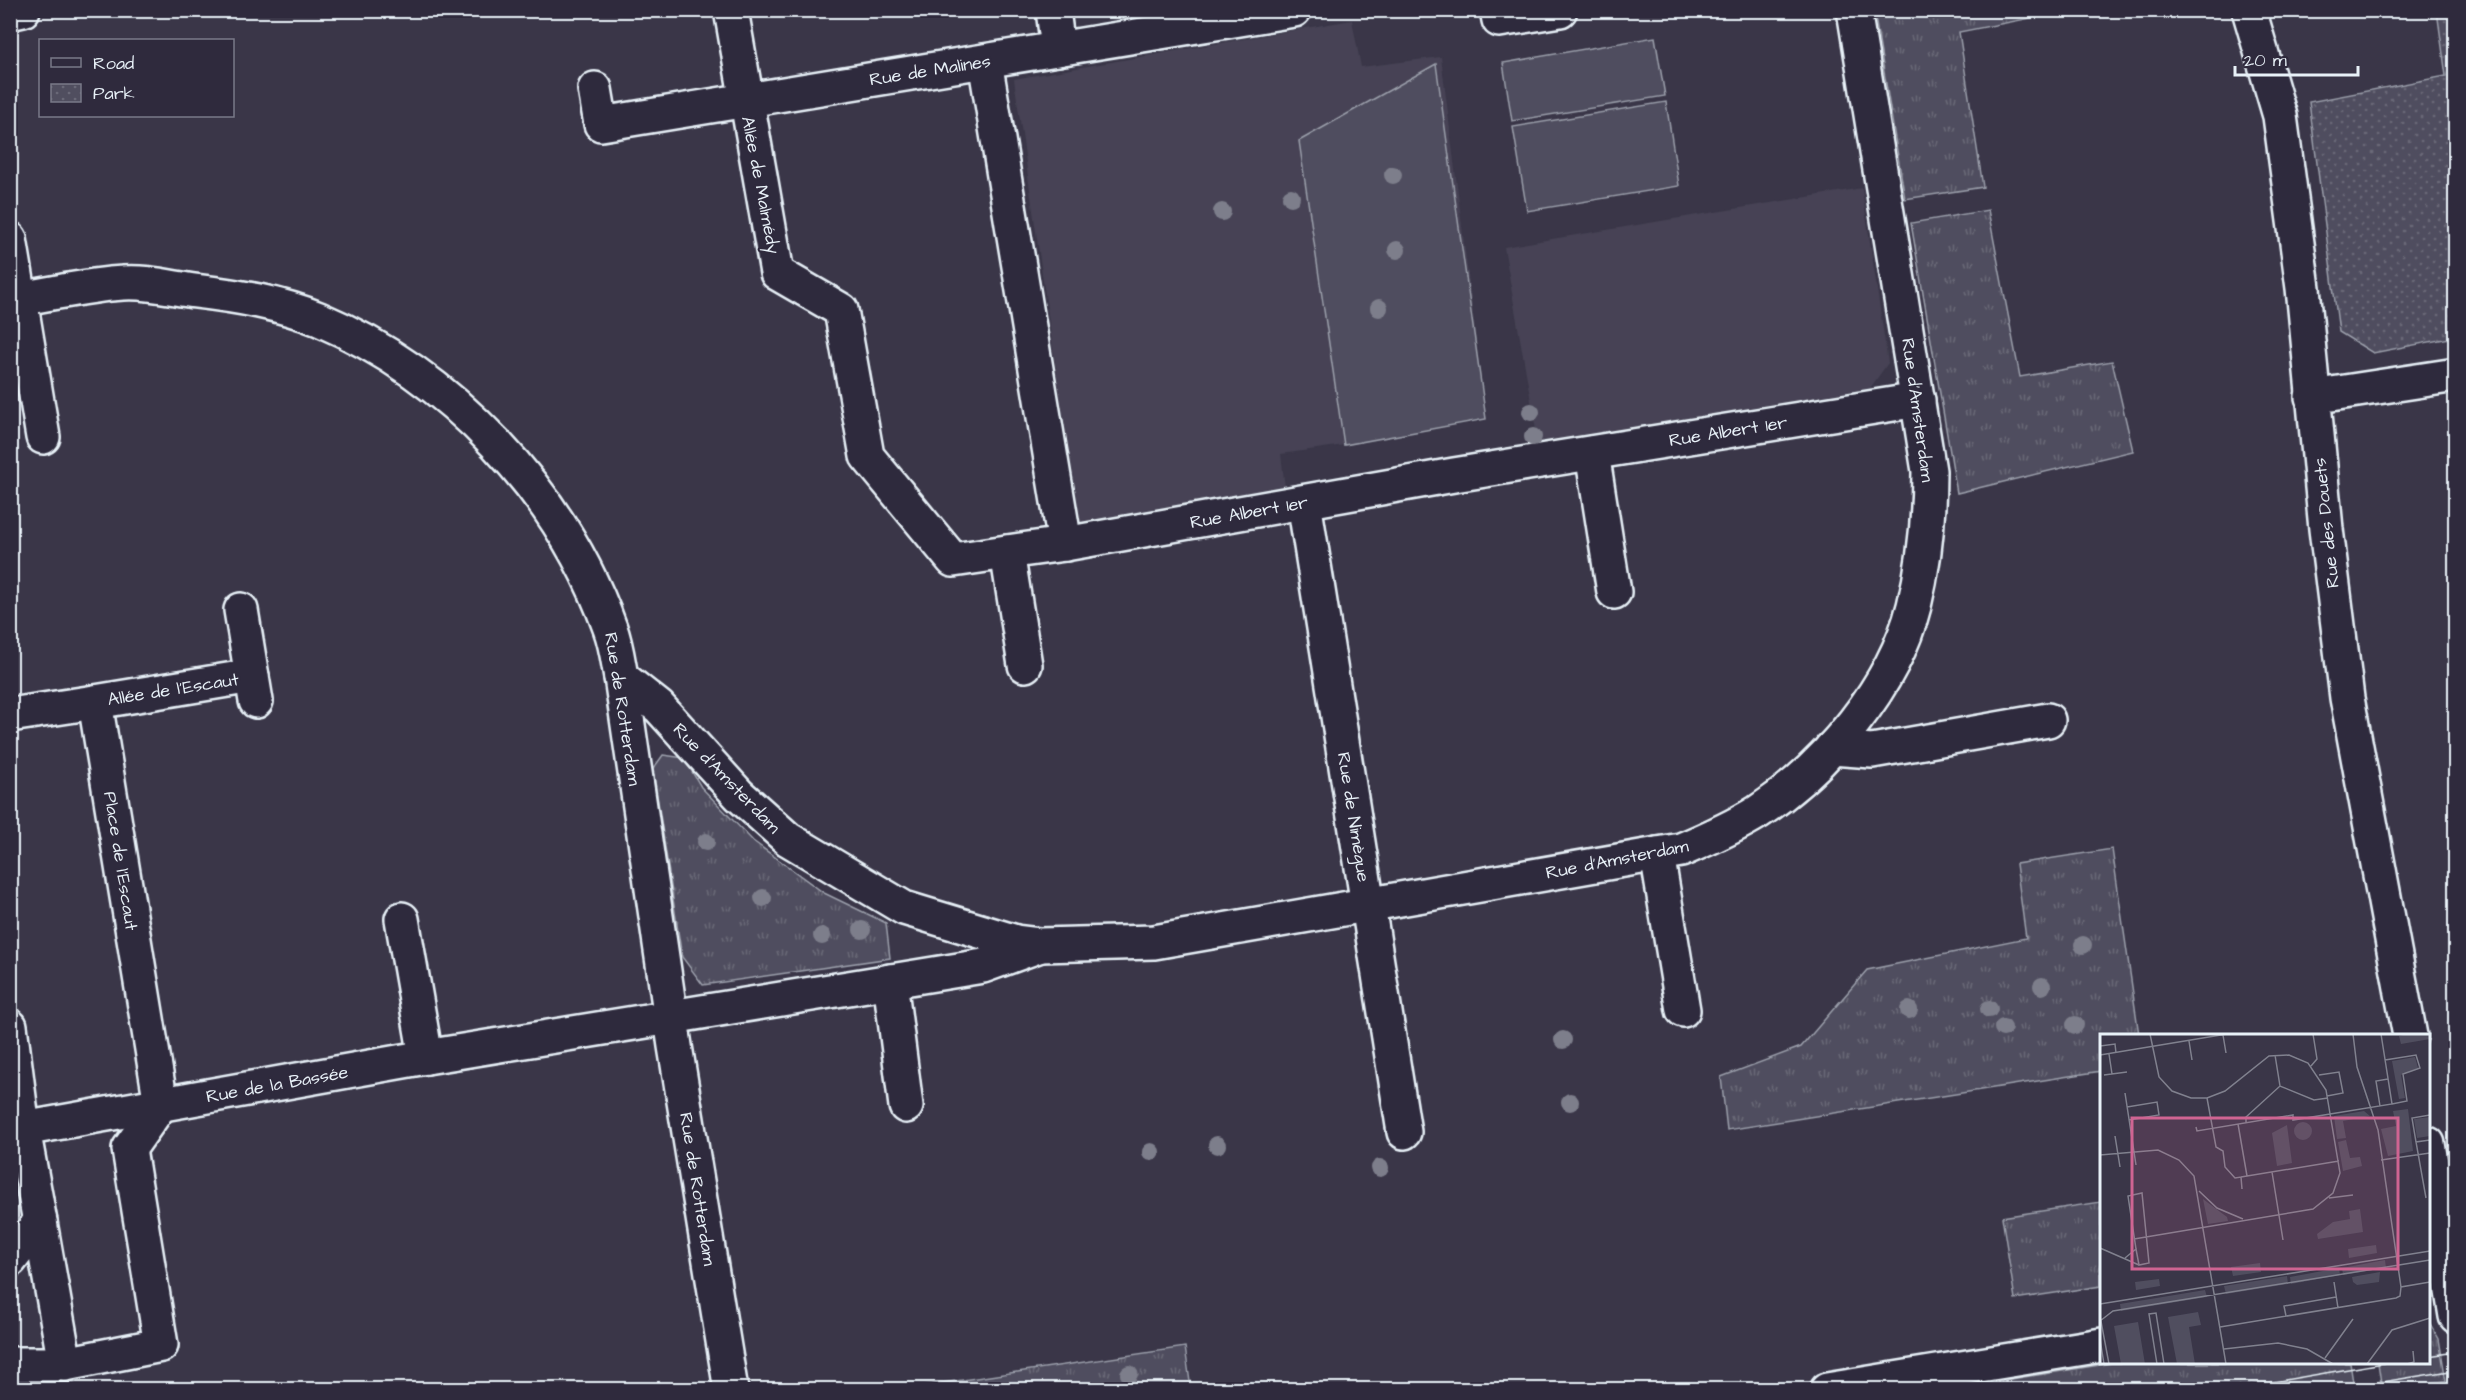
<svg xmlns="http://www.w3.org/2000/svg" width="2466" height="1400" viewBox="0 0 2466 1400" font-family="'Architects Daughter',sans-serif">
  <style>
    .built { fill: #464354 }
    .grass { fill: url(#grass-tufts); stroke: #9ca0ac; stroke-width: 1.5 }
    .park { fill: url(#park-dots); stroke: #9ca0ac; stroke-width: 1.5 }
    .garden { fill: #504e5f; stroke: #9ca0ac; stroke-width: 1.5 }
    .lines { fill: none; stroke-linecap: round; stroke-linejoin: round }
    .minor-casing { stroke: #e8f1f8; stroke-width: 38 }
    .minor { stroke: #2f2a3d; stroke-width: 33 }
    .tram { stroke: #e8f1f8; stroke-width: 1.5 }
    .tree { fill: #7d7e8b }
    .labels { text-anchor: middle; stroke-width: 4.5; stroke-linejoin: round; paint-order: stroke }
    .street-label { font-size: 18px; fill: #e8f1f8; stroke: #2f2a3d }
    .inset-road { fill: none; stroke: #80818e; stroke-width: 1.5 }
    .view { fill: #cf6492; fill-opacity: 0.15; stroke: #cf6492; stroke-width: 3 }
    .inset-edge { fill: none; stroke: #e8f1f8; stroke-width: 3 }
  </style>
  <defs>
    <pattern id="grass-tufts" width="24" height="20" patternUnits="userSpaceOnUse" patternTransform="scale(1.5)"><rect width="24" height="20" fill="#504e5f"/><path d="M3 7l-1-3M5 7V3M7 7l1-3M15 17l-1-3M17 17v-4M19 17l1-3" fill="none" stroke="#696877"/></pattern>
    <pattern id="park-dots" width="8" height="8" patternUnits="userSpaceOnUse" patternTransform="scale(1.5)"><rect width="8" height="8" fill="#504e5f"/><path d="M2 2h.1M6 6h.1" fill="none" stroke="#696877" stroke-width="1.8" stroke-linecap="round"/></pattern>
  </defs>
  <rect width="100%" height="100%" fill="#3a3648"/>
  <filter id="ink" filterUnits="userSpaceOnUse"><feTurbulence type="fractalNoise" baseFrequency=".0167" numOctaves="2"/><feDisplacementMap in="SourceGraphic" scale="12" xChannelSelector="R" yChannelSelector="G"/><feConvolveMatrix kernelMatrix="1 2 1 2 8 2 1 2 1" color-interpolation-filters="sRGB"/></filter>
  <g filter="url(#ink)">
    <g class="built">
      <path d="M1352,20l9,47 80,-10 45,362 -142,26 -63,9 4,34 -207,35 -64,-444z"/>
      <path d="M1862,188l26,175 -20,28 -329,56 -35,-200z"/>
    </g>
    <g class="grass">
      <path d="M1874,11h192l-107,21 24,155 -78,12z"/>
      <path d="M1988,210l32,167 92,-16 21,90 -176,42 -46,-270z"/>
      <path d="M663,755l21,3 17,29 52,54 71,52 62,30 4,35 -187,27 -21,-28 -29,-188z"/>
      <path d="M2112,849l27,186 -37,1 -1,35 -374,59 -6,-53 80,-30 66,-77 159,-32 -10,-74z"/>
      <path d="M2101,1202v84l-86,13 -13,-82z"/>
      <path d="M2429,1321l10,18 7,42 -64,8 -4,-26 50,-1z"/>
      <path d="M1185,1347l6,42h-268v-3z"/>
      <path d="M2112,1363h238l4,26h-405z"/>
    </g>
    <path class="park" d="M2437,11h18v326l-82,16 -34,-21 -30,-230 137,-26z"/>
    <g class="garden">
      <path d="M1655,37l10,59 -153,25 -9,-58z"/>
      <path d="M1436,64l50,355 -142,26 -45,-304z"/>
      <path d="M1666,102l13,84 -152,25 -14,-84z"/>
    </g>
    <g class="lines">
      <g class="minor-casing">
        <g id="minor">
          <path d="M731,10l46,263 64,37 26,146 86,104 54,-8 18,113"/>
          <path d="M1053,10l5,39"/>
          <path d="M1497,10l2,10 61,-10"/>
          <path d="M2249,10l31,106 23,172 23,241 21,169 63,338"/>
          <path d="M10,13l13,-3"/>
          <path d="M985,61l80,483"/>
          <path d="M595,89l6,35 693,-114"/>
          <path d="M10,239l33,198"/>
          <path d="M10,300c38,-5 76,-15 113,-17 23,-2 49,5 72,8 42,5 85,12 124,28 132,56 243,174 291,309 6,16 8,33 11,49l54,369 56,344"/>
          <path d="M2312,397l144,-22"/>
          <path d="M1592,453l22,139"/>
          <path d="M1304,502l100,630"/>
          <path d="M1007,552l58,-8 389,-69 464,-75"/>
          <path d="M241,610l15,91"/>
          <path d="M621,677l38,30 80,88 49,44 116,69 112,34 24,3 114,-3 527,-92c26,-11 53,-23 77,-38 68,-45 136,-126 156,-206 11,-45 15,-89 15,-135l-75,-461"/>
          <path d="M95,702l157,-26"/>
          <path d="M10,715l85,-13 66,402 -32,45 32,196 -96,19 -25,-142"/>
          <path d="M1832,748l40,3 176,-31"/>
          <path d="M1657,854l26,156"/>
          <path d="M402,919l24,138"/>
          <path d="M890,981l16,125"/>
          <path d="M10,1026l13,103 17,93 -30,38"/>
          <path d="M23,1129l403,-72 557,-91 55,-20"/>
          <path d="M2428,1144l28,172"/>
          <path d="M10,1364h55"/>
          <path d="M1827,1390l275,-45"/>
        </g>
      </g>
      <use href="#minor" class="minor"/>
      <g class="tram">
        <path d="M2428,1356l28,-4"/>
        <path d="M2227,1390l162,-28"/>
        <path d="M2333,1390l123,-20"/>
      </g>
    </g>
    <g class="tree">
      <circle cx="1393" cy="175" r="9"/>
      <circle cx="1291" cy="197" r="9"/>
      <circle cx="1222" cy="212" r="9"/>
      <circle cx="1397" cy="250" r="9"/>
      <circle cx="1379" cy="308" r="9"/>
      <circle cx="1531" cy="412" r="9"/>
      <circle cx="1533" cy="437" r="9"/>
      <circle cx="706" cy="842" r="9"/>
      <circle cx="763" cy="898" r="9"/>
      <circle cx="862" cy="930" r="9"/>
      <circle cx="822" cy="936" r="9"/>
      <circle cx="2083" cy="945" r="9"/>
      <circle cx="2042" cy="986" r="9"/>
      <circle cx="1989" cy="1009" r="9"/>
      <circle cx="1909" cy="1010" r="9"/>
      <circle cx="2075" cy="1025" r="9"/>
      <circle cx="2003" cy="1028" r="9"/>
      <circle cx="1563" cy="1040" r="9"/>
      <circle cx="1570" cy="1102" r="9"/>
      <circle cx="1217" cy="1145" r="9"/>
      <circle cx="1151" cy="1152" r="9"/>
      <circle cx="1380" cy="1168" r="9"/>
      <circle cx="1129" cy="1374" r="9"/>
    </g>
  </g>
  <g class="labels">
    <g class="street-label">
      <text transform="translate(930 70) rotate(-9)" y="6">Rue de Malines</text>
      <text transform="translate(761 185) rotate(79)" y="6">Allée de Malmédy</text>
      <text transform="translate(1918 410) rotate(82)" y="6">Rue d'Amsterdam</text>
      <text transform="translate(1728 431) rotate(-9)" y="6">Rue Albert 1er</text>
      <text transform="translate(1249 512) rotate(-10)" y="6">Rue Albert 1er</text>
      <text transform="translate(2326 523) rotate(-96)" y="6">Rue des Douets</text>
      <text transform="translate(173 689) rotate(-9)" y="6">Allée de l'Escaut</text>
      <text transform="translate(623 709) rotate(81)" y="6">Rue de Rotterdam</text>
      <text transform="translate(727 778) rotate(46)" y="6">Rue d'Amsterdam</text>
      <text transform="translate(1354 817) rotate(81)" y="6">Rue de Nimègue</text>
      <text transform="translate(1617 859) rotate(-11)" y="6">Rue d'Amsterdam</text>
      <text transform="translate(121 861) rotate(81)" y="6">Place de l'Escaut</text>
      <text transform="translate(277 1084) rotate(-10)" y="6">Rue de la Bassée</text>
      <text transform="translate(698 1189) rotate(81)" y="6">Rue de Rotterdam</text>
    </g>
  </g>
  <g transform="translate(2100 1034)">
    <rect width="330" height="330" fill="#3a3648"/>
    <path d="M307,0h23v5l-29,5 -2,-8zM315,23l3,11 -17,7 4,23 -6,1 -7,-38zM264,77l6,5 -27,5 3,17 -9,1 -3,-23zM246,106l4,18 10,-1 2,9 -19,5 -5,-29zM103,165l24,18 1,4 -20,3zM260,175l3,23 -45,7 -1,-5 16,-12 17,-3 -1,-8zM276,211l1,8 -28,5 -1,-9zM285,226l1,8 -43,7 -1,-7zM160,229l1,9 -28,4 -2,-9zM239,234l1,7 -49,9 -1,-7zM280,238l-1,10 -22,3 -4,-3 -1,-5zM187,242l1,8 -62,10 -2,-8zM59,245l1,7 -24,4 -1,-8zM105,256l2,7 -86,14 -1,-7z" fill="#504e5f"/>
    <path d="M308,75l5,42 -25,5 -7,-27 15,-3 -3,-15zM330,83v19l-13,2 -3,-19z" fill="#504e5f"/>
    <path d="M194 97a9 9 0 1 1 18 0a9 9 0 1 1-18 0ZM187,91l5,38 -15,3 -5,-33zM98,278l3,13 -12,2 6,37h-18l-9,-47zM38,288l7,42h-24l-7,-38z" fill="#504e5f"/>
    <path class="inset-road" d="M253,0l4,33 21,63 23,157M123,1l3,18M89,7l3,19M0,12l15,-2 1,9M9,20l3,20M0,21l127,-21M175,21l5,31M285,26l31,-5 4,13 -17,6 4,27 -15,3M211,32l6,-7 -4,-25M4,41l23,-3M219,41l20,-3 4,21 -16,3M25,59l11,72M107,64l9,49 7,4 2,16 10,11 6,-1 1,12M280,72l-4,-25 12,-2M27,73l30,-5 2,13 -30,5M146,89v-6l34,-31 34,14 14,-2M138,90l9,52M96,93l1,4 96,-16v5l99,-16 -11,-70M15,102l5,31M316,108l-4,-24 18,-3M0,121l58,-5 21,10 15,16 32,188M281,126l49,-7M172,138l11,68M141,143l98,-16M99,157l18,17 26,11M229,164l24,-3M326,164l-10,-56 14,-2M34,205l179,-30 20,-16 7,-20 -14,-83 -18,-27 -19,-8 -20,1 -44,35 -18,7h-16l-19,-7 -13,-14 -9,-43M0,214l39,17M25,224l11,-9 -8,-53 14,-3 7,70 -10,2 -3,-16M234,248l4,26M0,270l330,-53M0,282l9,48M186,282l-2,-10 52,-9M0,287l13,-10 317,-51M120,293l176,-29 4,-2 1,-9 29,-5M0,305l4,25M124,315l54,-6 29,6 26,15M225,324l28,-39M57,330l-8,-50 7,-1 8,51M267,330l25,-34 38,-12M307,330l7,-2 -1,-11"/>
    <path class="view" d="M32,84h266v151h-266z"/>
    <rect width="330" height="330" class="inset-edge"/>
  </g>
  <rect width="2466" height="1400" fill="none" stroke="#2f2a3d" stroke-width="36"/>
  <rect x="18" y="18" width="2430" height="1364" fill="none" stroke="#e8f1f8" stroke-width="2" filter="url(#ink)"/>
  <rect x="39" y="39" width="195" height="78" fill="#2f2a3d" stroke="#797a88" stroke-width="1.5"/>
  <rect x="51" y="58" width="30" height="9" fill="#2f2a3d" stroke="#797a88" stroke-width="1.5"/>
  <text x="93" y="69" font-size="18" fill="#e8f1f8">Road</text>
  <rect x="51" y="84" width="30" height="18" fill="url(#park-dots)" stroke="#797a88" stroke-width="1.5"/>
  <text x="93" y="99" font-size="18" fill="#e8f1f8">Park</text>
  <path d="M2235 66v9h123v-9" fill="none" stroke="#e8f1f8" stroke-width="3"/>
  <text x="2244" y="66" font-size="18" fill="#e8f1f8" stroke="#2f2a3d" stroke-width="4.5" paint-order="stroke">20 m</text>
</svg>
